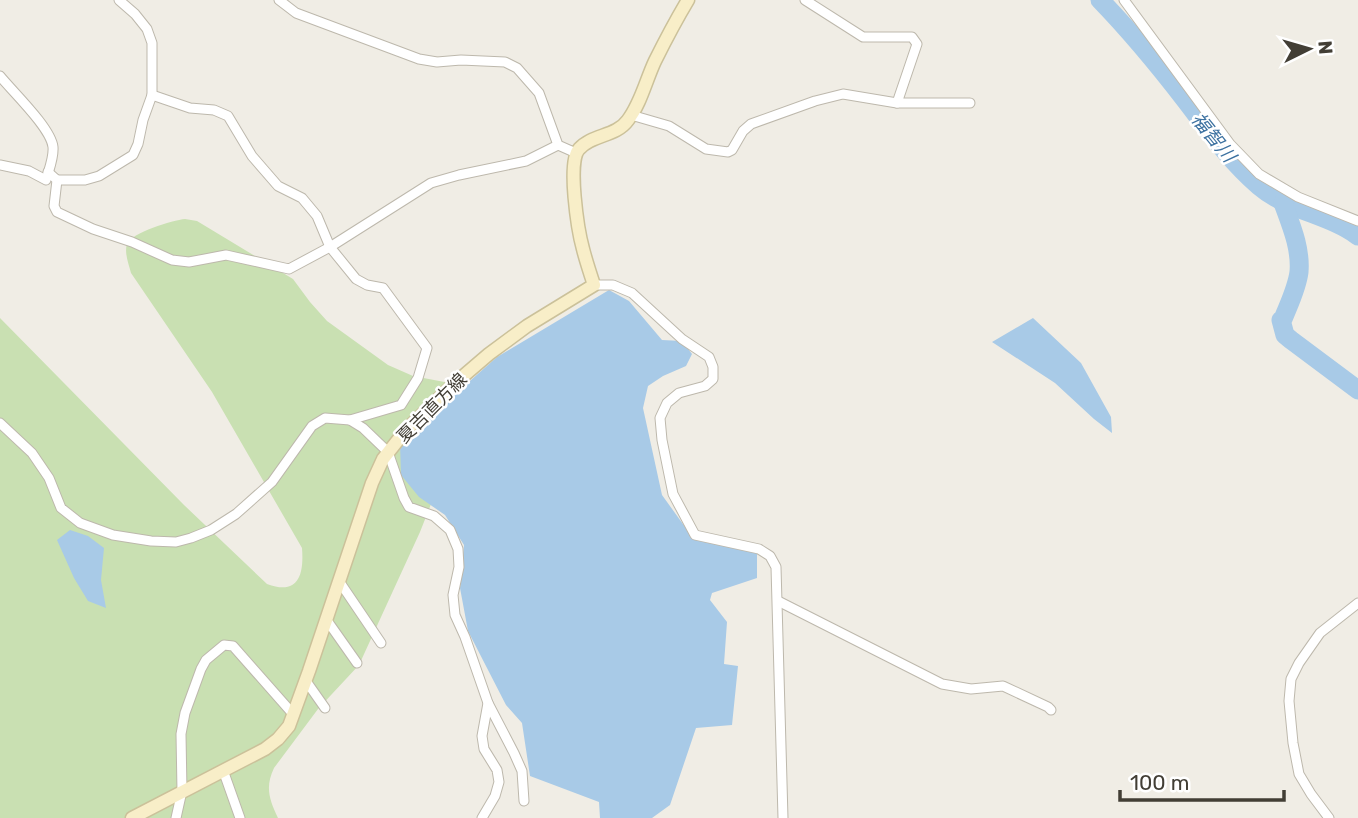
<svg xmlns="http://www.w3.org/2000/svg" width="1358" height="818" viewBox="0 0 1358 818" font-family="Rubik,'Noto Sans JP',sans-serif">
  <style>
    .green { fill: #c9e0b2 }
    .water { fill: #a8cae7 }
    .lines { fill: none; stroke-linecap: round; stroke-linejoin: round }
    .river { stroke: #a8cae7; stroke-width: 19 }
    .street-casing { stroke: #bdb8ac; stroke-width: 11 }
    .secondary-casing { stroke: #cbc19a; stroke-width: 15 }
    .street { stroke: #fff; stroke-width: 9 }
    .secondary { stroke: #f8eec8; stroke-width: 12 }
    .labels { text-anchor: middle; stroke-width: 5; stroke-linejoin: round; paint-order: stroke }
    .street-label { font-size: 18px; fill: #423e35; stroke: #fff }
    .water-label { font-size: 19px; font-style: italic; fill: #3c71a0; stroke: #fff }
  </style>
  <rect width="100%" height="100%" fill="#f0ede5"/>
  <path class="green" d="M185,219l12,2 96,58 17,23 17,19 61,44 25,11 42,8 7,9 -10,58 -32,81 -61,133 -41,44 -44,59c-9,19 -5,31 4,50h-278v-500l184,187 83,79c32,12 37,-10 35,-36l-90,-156 -81,-119c-2,-8 -7,-20 -4,-29 4,-11 46,-24 58,-25z"/>
  <g class="water">
    <path d="M609,290l20,11 33,39 20,1 10,13 -6,12 -23,10 -15,10 -5,22 19,87 31,43 64,15v25l-45,15 -2,7 17,22 -3,42 14,2 -6,59 -36,3 -26,77 -18,13h-52l-1,-16 -69,-26 -8,-53 -16,-18 -38,-74 -8,-43 4,-43 -19,-30 -26,-18 -18,-22 -1,-32 97,-86z"/>
    <path d="M1033,318l48,45 30,54 1,16 -18,-14 -39,-36 -63,-41z"/>
    <path d="M70,530l18,6 16,12 -3,32 5,28 -18,-7 -14,-23 -17,-38z"/>
  </g>
  <g class="lines">
    <g class="river">
      <path d="M1100,0c31,32 59,66 86,101 23,30 44,60 73,85 29,25 69,28 99,50"/>
      <path d="M1283,203c8,22 18,45 16,69 -2,16 -10,32 -16,47l-2,1 4,15 6,5 67,50"/>
    </g>
    <g class="street-casing">
      <g id="street">
        <path d="M279,0l17,13 123,46 18,3 24,-2 44,2 12,6 22,25 19,52 18,8"/>
        <path d="M805,0l58,37h49l5,7 -20,59h73"/>
        <path d="M1124,0l106,144 29,30 39,23 60,24"/>
        <path d="M0,76c13,16 51,52 53,71 1,11 -4,22 -7,33l-17,-9 -29,-6"/>
        <path d="M152,95l38,13 24,2 14,6 24,40 26,30 24,12 15,18 13,31 26,32 11,6 16,3 44,60 -9,30 -17,27 -51,15"/>
        <path d="M631,115l38,11 37,23 22,3 4,-2 11,-19 8,-7 64,-23 28,-7 54,9"/>
        <path d="M48,172l9,8 -3,26 3,6 36,17 39,13 40,18 17,2 37,-7 63,14 41,-22 101,-64 28,-8 67,-14 32,-16"/>
        <path d="M57,180h28l14,-4 34,-21 5,-11 5,-24 9,-25v-52l-5,-14 -12,-15 -16,-14"/>
        <path d="M594,285h19l19,8 50,46 27,18 4,10v12l-8,7 -26,7 -12,10 -7,15 2,22 11,54 22,41 64,14 11,7 6,11 7,251"/>
        <path d="M0,423l32,30 17,25 12,30 19,15 33,12 38,6 25,1 15,-4 20,-8 25,-16 36,-32 40,-56 13,-8 25,2 13,8 25,24 16,46 5,9 25,9 16,14 8,19 1,18 -6,28 2,20 10,22 23,66 -6,33 2,13 13,21 2,12 -4,14 -13,22"/>
        <path d="M339,581l42,62"/>
        <path d="M778,601l164,83 29,5 32,-3 45,21 3,3"/>
        <path d="M326,619l31,44"/>
        <path d="M306,681l19,27"/>
        <path d="M488,703l26,50 8,18 2,30"/>
        <path d="M223,770l17,48"/>
        <path d="M176,818l6,-27 -1,-57 4,-21 16,-44 5,-9 18,-15 9,1 60,68"/>
        <path d="M1329,818l-18,-24 -12,-20 -6,-31 -4,-42 2,-22 8,-16 21,-30 38,-30"/>
      </g>
    </g>
    <g class="secondary-casing">
      <path id="secondary" d="M132,818l133,-69 13,-10 11,-13 20,-55 63,-188 11,-24 23,-29 48,-46 35,-30 38,-28 67,-41c-4,-12 -8,-24 -11,-36 -5,-18 -16,-87 -4,-100 13,-15 37,-12 49,-29 13,-17 18,-40 27,-59 10,-20 21,-41 33,-61"/>
    </g>
    <use href="#street" class="street"/>
    <use href="#secondary" class="secondary"/>
  </g>
  <g class="labels">
    <g class="street-label">
      <text transform="translate(432 408) rotate(-45)" y="6">夏吉直方線</text>
    </g>
    <g class="water-label">
      <text transform="translate(1214 137) rotate(51)" y="7">福智川</text>
    </g>
  </g>
  <g transform="translate(1309 49) rotate(85)" stroke="#ffffff" stroke-width="5" paint-order="stroke">
  <path d="M0-5L12 26L0 18L-12 26Z" fill="#423e35"/>
  <text y="-10" font-size="19" font-weight="bold" text-anchor="middle" fill="#423e35">N</text>
  </g>
  <path d="M1120 790v10h164v-10" fill="none" stroke="#423e35" stroke-width="3.5"/>
  <text x="1130" y="790" font-size="21" fill="#423e35" stroke="#ffffff" stroke-width="5" paint-order="stroke">100 m</text>
</svg>
